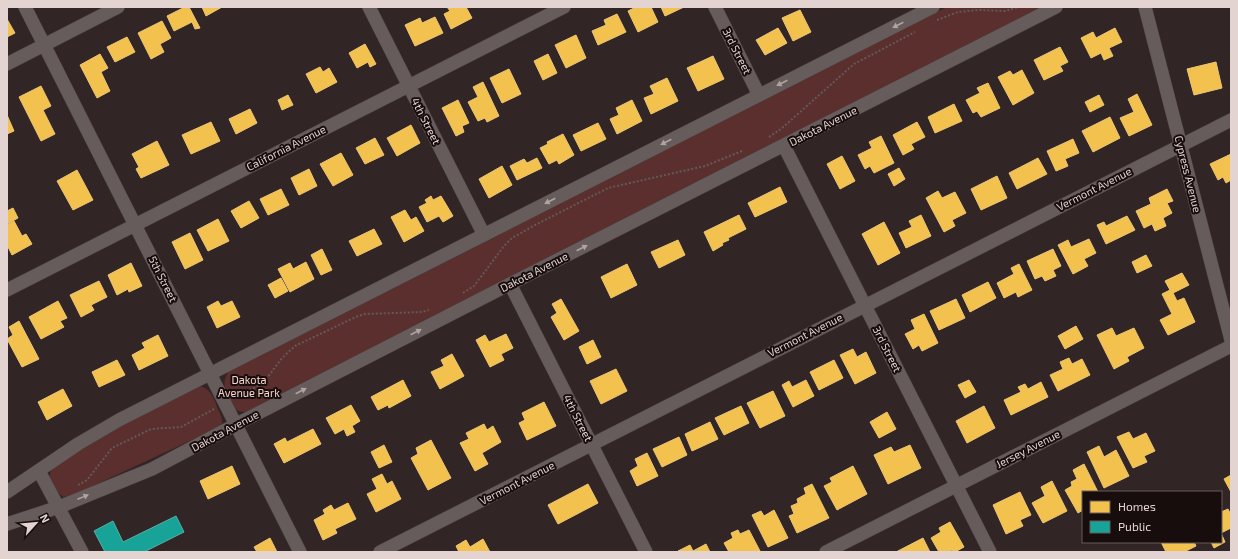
<svg xmlns="http://www.w3.org/2000/svg" width="1238" height="559" viewBox="0 0 1238 559" font-family="'Exo 2',sans-serif">
  <style>
    .green { fill: #5a2f2d }
    .homes { fill: #f2c14e; stroke: #eec675 }
    .public { fill: #17a398; stroke: #54b1a9 }
    .lines { fill: none; stroke-linecap: round; stroke-linejoin: round }
    .minor-casing { stroke: #4c4241; stroke-width: 14 }
    .path { stroke: #625a59; stroke-width: 2; stroke-dasharray: 2 2; stroke-linecap: butt }
    .minor { stroke: #665c5b; stroke-width: 13 }
    .oneway { fill: #b1a3a2 }
    .labels { text-anchor: middle; stroke-width: 4; stroke-linejoin: round; paint-order: stroke }
    .street-label { font-size: 11px; fill: #e3d3d1; stroke: #170d0c }
    .park-label { font-size: 11px; fill: #f7d3cf; stroke: #170d0c }
  </style>
  <rect width="100%" height="100%" fill="#312525"/>
  <g class="green">
    <path d="M947,7h97l-796,405c-5,0 -11,0 -15,-5 -2,-2 -3,-6 -4,-9 -5,-9 -7,-17 0,-27z"/>
    <path d="M199,386c10,2 14,9 17,18 2,8 8,13 6,22l-149,69 -10,2c-10,-10 -17,-15 -11,-30l64,-39z"/>
  </g>
  <g class="homes">
    <path d="M185,7h4l11,21 -5,1 -3,-7 -18,9 -7,-15z"/>
    <path d="M202,7h20l-16,9z"/>
    <path d="M447,7h19l6,11 -21,11 -7,-15 6,-3z"/>
    <path d="M636,7h15l7,15 -20,10 -10,-21z"/>
    <path d="M661,7h23l-19,9z"/>
    <path d="M800,10l11,22 -18,9 -11,-23z"/>
    <path d="M617,14l9,18 -28,13 -6,-14 14,-6 -2,-5z"/>
    <path d="M435,17l8,16 -28,13 -10,-21 15,-7 2,5z"/>
    <path d="M7,19l8,14 -8,4z"/>
    <path d="M162,21l9,17 -11,6 4,8 -13,7 -13,-26z"/>
    <path d="M778,28l9,15 -22,12 -9,-15z"/>
    <path d="M1115,28l7,14 -13,6 4,8 -9,4 -3,-7 -10,5 -10,-20 12,-6 3,6z"/>
    <path d="M576,35l10,23 -20,10 -11,-23z"/>
    <path d="M127,37l8,15 -20,10 -8,-15z"/>
    <path d="M365,44l11,20 -6,3 -2,-5 -11,6 -8,-15z"/>
    <path d="M1060,47l8,15 -8,4 3,5 -19,9 -10,-20z"/>
    <path d="M100,54l8,14 -7,4 9,19 -13,7 -17,-33z"/>
    <path d="M548,54l9,19 -14,7 -9,-19z"/>
    <path d="M713,56l11,23 -26,12 -11,-23z"/>
    <path d="M1216,62l6,26 -28,7 -7,-26z"/>
    <path d="M320,67l3,5 6,-4 8,14 -21,11 -10,-19z"/>
    <path d="M509,69l12,25 -19,9 -12,-25z"/>
    <path d="M1022,70l12,23 -21,12 -15,-28 12,-6 3,4z"/>
    <path d="M667,78l11,23 -27,13 -7,-16 10,-4 -4,-8z"/>
    <path d="M483,82l16,34 -12,6 -2,-4 -7,3 -10,-19 10,-5 -5,-10z"/>
    <path d="M988,83l12,25 -19,9 -4,-6 -4,2 -7,-13 14,-7 -3,-5z"/>
    <path d="M41,86l10,20 -8,4 12,24 -14,7 -22,-44z"/>
    <path d="M1137,94l15,31 -23,11 -9,-18 14,-6 -6,-13z"/>
    <path d="M288,95l5,10 -11,5 -4,-10z"/>
    <path d="M1099,95l5,10 -14,7 -5,-10z"/>
    <path d="M458,100l11,23 -7,3 2,6 -8,4 -14,-28z"/>
    <path d="M632,100l10,21 -25,13 -7,-15 9,-4 -3,-7z"/>
    <path d="M954,104l8,17 -27,12 -7,-16z"/>
    <path d="M250,109l7,14 -21,11 -7,-15z"/>
    <path d="M7,115l7,16 -7,3z"/>
    <path d="M1110,117l10,21 -27,14 -11,-21z"/>
    <path d="M211,122l9,19 -29,13 -9,-19z"/>
    <path d="M917,122l8,15 -14,7 3,5 -11,6 -10,-20z"/>
    <path d="M598,123l8,16 -25,12 -8,-16z"/>
    <path d="M411,125l9,18 -23,13 -10,-18z"/>
    <path d="M563,134l11,21 -15,9 -2,-4 -8,4 -9,-16 8,-4 -1,-2z"/>
    <path d="M881,136l13,27 -20,10 -4,-7 -5,3 -7,-14 14,-7 -3,-6z"/>
    <path d="M375,138l9,17 -19,9 -9,-16z"/>
    <path d="M1073,139l6,14 -14,6 3,7 -12,5 -9,-20z"/>
    <path d="M157,141l12,24 -28,13 -5,-9 3,-2 -7,-13z"/>
    <path d="M341,153l12,22 -20,11 -13,-22z"/>
    <path d="M1231,154v26l-5,3 -3,-6 -5,3 -8,-16z"/>
    <path d="M842,156l13,25 -15,8 -13,-25z"/>
    <path d="M537,158l5,10 -25,12 -7,-14 14,-7 3,4z"/>
    <path d="M1038,158l9,16 -30,15 -8,-16z"/>
    <path d="M502,166l10,19 -23,13 -10,-19z"/>
    <path d="M899,168l6,11 -11,7 -6,-12z"/>
    <path d="M309,169l8,17 -18,9 -8,-17z"/>
    <path d="M77,170l16,30 -20,10 -16,-29z"/>
    <path d="M997,176l10,22 -26,12 -10,-21z"/>
    <path d="M780,187l7,15 -32,15 -7,-14z"/>
    <path d="M281,189l8,16 -21,10 -8,-16z"/>
    <path d="M1167,189l6,12 -6,2 5,10 -9,5 3,8 -11,5 -3,-7 -8,4 -8,-17 15,-7 -2,-6z"/>
    <path d="M938,191l4,7 13,-6 11,21 -14,7 3,6 -11,6 -18,-34z"/>
    <path d="M431,196l2,4 8,-4 12,20 -10,6 -4,-6 -12,6 -8,-15 8,-4 -2,-3z"/>
    <path d="M249,201l10,17 -18,10 -10,-17z"/>
    <path d="M13,208l5,10 -11,6v-13z"/>
    <path d="M405,210l6,10 5,-3 8,14 -20,11 -13,-25z"/>
    <path d="M739,215l7,14 -18,9 1,2 -7,3 1,2 -10,6 -9,-19z"/>
    <path d="M921,215l10,21 -25,12 -7,-15 13,-6 -3,-6z"/>
    <path d="M1127,216l8,14 -29,14 -9,-19 7,-3 2,4z"/>
    <path d="M218,219l11,22 -21,10 -11,-21z"/>
    <path d="M14,221l8,15 4,-2 6,10 -20,11 -5,-10v-20z"/>
    <path d="M884,222l16,31 -22,12 -16,-31z"/>
    <path d="M374,229l8,15 -25,12 -8,-15z"/>
    <path d="M190,233l13,27 -18,9 -13,-27z"/>
    <path d="M1089,239l7,14 -12,6 4,7 -15,8 -15,-29 10,-5 3,7z"/>
    <path d="M678,240l7,15 -26,13 -8,-16z"/>
    <path d="M322,249l10,21 -11,5 -10,-20z"/>
    <path d="M1053,249l8,17 -8,4 3,6 -11,5 -3,-5 -7,3 -8,-18z"/>
    <path d="M1146,255l6,11 -15,7 -5,-11z"/>
    <path d="M306,262l8,17 -24,13 -12,-23 12,-6 3,6z"/>
    <path d="M131,263l11,23 -13,6 -1,-3 -11,6 -9,-20z"/>
    <path d="M627,264l10,21 -26,13 -10,-21z"/>
    <path d="M1019,264l13,26 -14,7 -2,-5 -12,6 -7,-15 17,-9 -3,-6z"/>
    <path d="M1182,273l7,12 -16,8 4,8 7,-3 11,24 -27,13 -8,-15 12,-6 -10,-20 8,-4 -5,-9z"/>
    <path d="M281,278l7,13 -13,7 -7,-13z"/>
    <path d="M99,281l8,16 -16,8 3,5 -13,7 -11,-22z"/>
    <path d="M988,282l8,16 -26,14 -8,-17z"/>
    <path d="M561,299l18,32 -15,9 -13,-23 6,-4 -5,-9z"/>
    <path d="M956,299l9,19 -26,12 -9,-19z"/>
    <path d="M58,301l9,17 -7,3 4,6 -23,12 -12,-22z"/>
    <path d="M218,301l3,5 11,-5 8,16 -23,11 -10,-21z"/>
    <path d="M924,314l14,29 -16,8 -3,-6 -6,4 -8,-15 10,-5 -4,-9z"/>
    <path d="M19,321l20,38 -17,8 -15,-28 6,-4 -4,-8z"/>
    <path d="M1076,326l7,13 -18,10 -7,-13z"/>
    <path d="M1112,328l4,8 18,-8 10,20 -17,9 2,4 -15,8 -17,-34z"/>
    <path d="M506,334l7,14 -12,6 3,6 -14,7 -14,-27 9,-5 4,7z"/>
    <path d="M158,335l10,21 -29,14 -7,-15 13,-7 -3,-5z"/>
    <path d="M593,340l8,17 -14,7 -8,-17z"/>
    <path d="M853,349l4,8 9,-5 10,21 -21,11 -15,-29z"/>
    <path d="M452,354l12,22 -24,13 -9,-17 13,-6 -3,-6z"/>
    <path d="M1069,358l3,6 10,-5 8,16 -32,16 -8,-16 13,-6 -3,-7z"/>
    <path d="M117,360l8,15 -26,12 -7,-15z"/>
    <path d="M834,360l9,18 -24,12 -9,-18z"/>
    <path d="M616,369l11,22 -26,13 -11,-23z"/>
    <path d="M403,380l8,16 -22,12 -1,-3 -10,5 -7,-13z"/>
    <path d="M806,380l8,16 -21,11 -11,-22 7,-4 3,6z"/>
    <path d="M969,380l7,12 -11,6 -7,-13z"/>
    <path d="M1041,382l7,15 -37,18 -7,-15 17,-8 -3,-5 7,-3 3,5z"/>
    <path d="M63,389l9,17 -25,14 -9,-18z"/>
    <path d="M773,391l12,25 -25,12 -13,-25z"/>
    <path d="M544,402l12,24 -29,14 -8,-17 6,-3 -3,-7z"/>
    <path d="M351,405l9,16 -8,5 3,6 -8,4 -3,-7 -9,5 -9,-16z"/>
    <path d="M741,406l8,17 -25,12 -9,-17z"/>
    <path d="M984,406l11,22 -28,15 -11,-22z"/>
    <path d="M887,412l9,17 -17,9 -9,-16z"/>
    <path d="M710,422l8,17 -26,12 -7,-17z"/>
    <path d="M484,424l3,6 6,-4 8,16 -19,11 6,11 -13,7 -15,-28 9,-4 -3,-6z"/>
    <path d="M313,429l8,15 -37,19 -10,-19 11,-6 2,4z"/>
    <path d="M1129,432l4,7 13,-6 9,18 -11,5 3,6 -14,6 -16,-31z"/>
    <path d="M679,437l8,18 -25,12 -9,-18z"/>
    <path d="M431,440l20,38 -23,12 -17,-32 7,-4 -2,-6z"/>
    <path d="M384,445l8,17 -13,6 -8,-16z"/>
    <path d="M910,445l11,23 -33,16 -14,-29 17,-8 3,5z"/>
    <path d="M1099,446l5,11 12,-7 13,26 -25,12 -17,-36z"/>
    <path d="M647,453l11,23 -21,10 -7,-15 8,-5 -3,-7z"/>
    <path d="M1084,464l14,28h-15v18l-5,3 -13,-23 7,-4 -1,-4 6,-3 -4,-9z"/>
    <path d="M232,466l8,18 -32,15 -8,-18z"/>
    <path d="M853,466l14,28 -30,16 -13,-24 8,-4 -2,-4z"/>
    <path d="M382,474l5,10 5,-3 9,18 -25,13 -9,-18 10,-5 -5,-10z"/>
    <path d="M1231,475v17l-7,-13z"/>
    <path d="M1052,481l15,30 -24,12 -11,-20 13,-7 -4,-9z"/>
    <path d="M588,484l10,19 -40,21 -10,-19z"/>
    <path d="M812,484l17,34 -32,15 -8,-17 5,-2 -3,-8 7,-3 -1,-4 9,-5 -2,-6z"/>
    <path d="M1020,492l11,23 -11,5 3,6 -17,8 -13,-29z"/>
    <path d="M348,503l8,16 -21,10 2,4 -14,7 -9,-20 11,-6 -2,-4 8,-5 3,5z"/>
    <path d="M1228,509l3,6v13l-10,5v-21z"/>
    <path d="M774,510l14,28 -20,9 -16,-32 9,-4 3,5z"/>
    <path d="M950,522l14,25 -9,5h-2l-1,-2 -5,2h-8l-8,-14 10,-6 -2,-4z"/>
    <path d="M738,530l2,4 9,-4 11,21 -31,1 -5,-9 9,-5 -2,-5z"/>
    <path d="M1221,533l4,9 -11,6 -3,-6h10z"/>
    <path d="M270,538l7,14h-20l-3,-5z"/>
    <path d="M923,538l7,14h-34z"/>
    <path d="M483,539l7,13h-31l-3,-6 10,-6 4,7z"/>
    <path d="M1161,542h33l2,4 -12,6h-18z"/>
    <path d="M706,544l4,8 -32,-1 12,-6 3,6z"/>
  </g>
  <path class="public" d="M176,516l8,16 -40,20h-39l-11,-21 19,-10 10,21z"/>
  <g class="lines">
    <g class="minor-casing">
      <g id="minor">
        <path d="M25,7l275,545"/>
        <path d="M369,7l115,228"/>
        <path d="M715,7l44,88"/>
        <path d="M1145,7l86,333"/>
        <path d="M7,64l111,-57"/>
        <path d="M784,146l206,406"/>
        <path d="M510,284l136,268"/>
        <path d="M7,290l557,-283"/>
        <path d="M39,471l43,81"/>
        <path d="M7,492l71,-48 41,-24 814,-413"/>
        <path d="M7,524l52,-17 93,-38 83,-44 275,-141 546,-277"/>
        <path d="M380,552l851,-432"/>
        <path d="M826,552l405,-206"/>
      </g>
    </g>
    <g class="path">
      <path d="M937,20l21,-8 21,-2 26,1 14,-4"/>
      <path d="M769,137l12,-8 73,-65 61,-32"/>
      <path d="M463,293l11,-7 30,-40 8,-8 25,-14 71,-36 97,-22 37,-15"/>
      <path d="M235,397l23,-11 9,-8 15,-20 13,-12 63,-30 7,-2 57,-2 7,-2"/>
      <path d="M78,485l9,-5 25,-32 39,-19 30,-2 33,-18"/>
    </g>
    <use href="#minor" class="minor"/>
  </g>
  <defs><path id="oneway-solid" d="M-6-.8H1V-3.2L6.5 0L1 3.2V.8H-6Z"/></defs>
  <g class="oneway">
    <use href="#oneway-solid" transform="translate(898 25) rotate(153)"/>
    <use href="#oneway-solid" transform="translate(782 83) rotate(153)"/>
    <use href="#oneway-solid" transform="translate(666 142) rotate(153)"/>
    <use href="#oneway-solid" transform="translate(550 201) rotate(153)"/>
    <use href="#oneway-solid" transform="translate(582 248) rotate(-27)"/>
    <use href="#oneway-solid" transform="translate(416 332) rotate(-27)"/>
    <use href="#oneway-solid" transform="translate(301 391) rotate(-27)"/>
    <use href="#oneway-solid" transform="translate(83 497) rotate(-22)"/>
  </g>
  <g class="labels">
    <g class="street-label">
      <text transform="translate(737 51) rotate(63)" y="4">3rd Street</text>
      <text transform="translate(426 121) rotate(63)" y="4">4th Street</text>
      <text transform="translate(823 126) rotate(-27)" y="4">Dakota Avenue</text>
      <text transform="translate(286 148) rotate(-27)" y="4">California Avenue</text>
      <text transform="translate(1188 174) rotate(76)" y="4">Cypress Avenue</text>
      <text transform="translate(1094 189) rotate(-27)" y="4">Vermont Avenue</text>
      <text transform="translate(534 272) rotate(-27)" y="4">Dakota Avenue</text>
      <text transform="translate(163 279) rotate(63)" y="4">5th Street</text>
      <text transform="translate(805 335) rotate(-27)" y="4">Vermont Avenue</text>
      <text transform="translate(887 349) rotate(63)" y="4">3rd Street</text>
      <text transform="translate(578 418) rotate(63)" y="4">4th Street</text>
      <text transform="translate(225 431) rotate(-28)" y="4">Dakota Avenue</text>
      <text transform="translate(1028 449) rotate(-27)" y="4">Jersey Avenue</text>
      <text transform="translate(517 483) rotate(-27)" y="4">Vermont Avenue</text>
    </g>
    <g class="park-label">
      <text x="249" y="384">Dakota<tspan x="249" dy="13">Avenue Park</tspan></text>
    </g>
  </g>
  <rect width="1238" height="559" fill="none" stroke="#e3d3d1" stroke-width="16"/>
  <rect x="1082" y="491" width="140" height="52" fill="#170d0c" stroke="#695c5b"/>
  <rect x="1090" y="501" width="20" height="12" fill="#f2c14e" stroke="#695c5b"/>
  <text x="1118" y="511" font-size="12" fill="#e3d3d1">Homes</text>
  <rect x="1090" y="521" width="20" height="12" fill="#17a398" stroke="#695c5b"/>
  <text x="1118" y="531" font-size="12" fill="#e3d3d1">Public</text>
  <g transform="translate(36 523) rotate(63)" stroke="#170d0c" stroke-width="3" paint-order="stroke">
  <path d="M0-3L7 15L0 10L-7 15Z" fill="#e3d3d1"/>
  <text y="-6" font-size="11" font-weight="bold" text-anchor="middle" fill="#e3d3d1">N</text>
  </g>
</svg>
